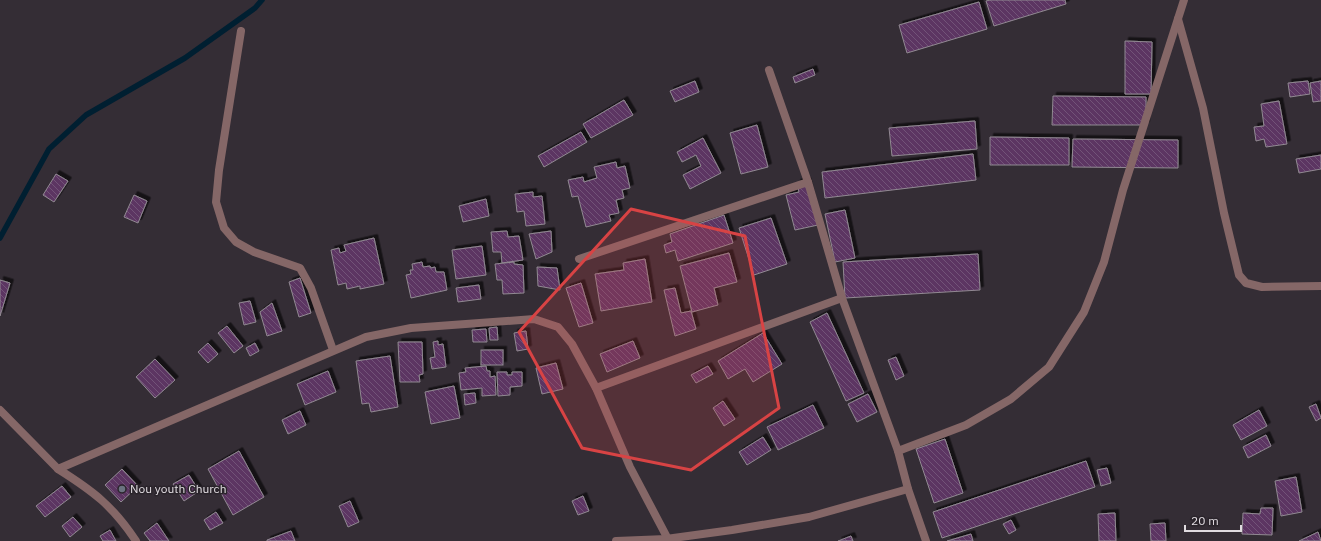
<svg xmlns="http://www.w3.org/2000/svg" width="1321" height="541" viewBox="0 0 1321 541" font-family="'IBM Plex Sans',sans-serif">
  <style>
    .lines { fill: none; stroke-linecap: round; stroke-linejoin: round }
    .stream { stroke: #001f31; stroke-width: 5.5 }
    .building { fill: url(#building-back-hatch); stroke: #918992; filter: url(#shadow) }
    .minor { stroke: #856767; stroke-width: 8 }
    .marked { fill: #d84344; fill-opacity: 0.2; stroke: #d84344; stroke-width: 3; stroke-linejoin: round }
    .worship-dot { fill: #6b7280; stroke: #2a242b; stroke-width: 1.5 }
    .labels { text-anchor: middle; stroke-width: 3; stroke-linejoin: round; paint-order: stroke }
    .poi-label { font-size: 12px; fill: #e1dce1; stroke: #2a242b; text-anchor: start }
  </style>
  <defs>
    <pattern id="building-back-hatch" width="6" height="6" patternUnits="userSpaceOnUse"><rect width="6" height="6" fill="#5b3662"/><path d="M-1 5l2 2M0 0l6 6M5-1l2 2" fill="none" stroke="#725278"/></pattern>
    <filter id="shadow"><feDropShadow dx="3.5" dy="-3.5" stdDeviation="0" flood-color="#0009"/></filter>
  </defs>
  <rect width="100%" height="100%" fill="#342d35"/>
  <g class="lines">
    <path class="stream" d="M0,238l49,-89 37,-34 99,-57 70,-50 7,-8"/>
  </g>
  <g class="building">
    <path d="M990,0h75l1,4 -72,22 -8,-25z"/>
    <path d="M979,2l8,27 -80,24 -8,-28z"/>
    <path d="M1125,41l27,1 -1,52h-26z"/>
    <path d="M813,69l2,6 -20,8 -2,-6z"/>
    <path d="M695,81l4,11 -24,10 -5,-11z"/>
    <path d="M1308,81l2,13 -20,3 -2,-14z"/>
    <path d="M1321,81v20l-8,1 -3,-19z"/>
    <path d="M1053,96l93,1v28h-94z"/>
    <path d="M624,100l9,15 -42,23 -8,-14z"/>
    <path d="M1279,101l8,43 -21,3 -2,-8 -8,2 -2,-14 10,-1 -3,-22z"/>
    <path d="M975,121l2,28 -85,7 -3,-28z"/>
    <path d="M757,125l11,42 -27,7 -11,-41z"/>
    <path d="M581,132l6,10 -43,25 -6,-11z"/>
    <path d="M990,137l79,1v27h-79z"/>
    <path d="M703,138l18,35 -31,16 -7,-14 18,-9 -5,-11 -14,7 -5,-10z"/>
    <path d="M1073,139l105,1v28l-106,-1z"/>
    <path d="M973,154l3,26 -151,18 -3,-26z"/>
    <path d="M1321,155v14l-22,4 -3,-14z"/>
    <path d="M616,162l1,6 8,-2 5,22 -8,2 2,8 -8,2 3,13 -10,2 2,6 -25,6 -8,-31 -6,1 -4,-17 15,-3 1,5 13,-4 -3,-11z"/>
    <path d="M56,174l12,7 -14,21 -11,-7z"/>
    <path d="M807,181l11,44 -23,5 -9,-35 13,-3 -2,-9z"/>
    <path d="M533,192v5l9,-1 3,28 -19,2 -2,-15 -7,1 -2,-18z"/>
    <path d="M134,195l13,6 -9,22 -14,-6z"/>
    <path d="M486,199l3,17 -26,6 -4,-16z"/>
    <path d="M845,210l10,48 -20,4 -10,-48z"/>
    <path d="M724,215l9,28 -55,18 -3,-11 -9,3 -2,-8 8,-3 -2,-8z"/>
    <path d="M771,218l16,46 -33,11 -15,-47z"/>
    <path d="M507,231l1,6 11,-1 4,24 -21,3 -1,-11h-8l-2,-20z"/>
    <path d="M551,231l1,21 -16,7 -7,-25z"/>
    <path d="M374,238l10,46 -24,5v-3l-13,3 -1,-6 -8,2 -7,-35 8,-2 1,5 6,-2 -2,-6z"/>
    <path d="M482,246l4,29 -30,4 -4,-29z"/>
    <path d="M729,253l8,29 -23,6 4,17 -26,7 -12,-46z"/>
    <path d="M978,254l2,36 -135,8 -2,-36z"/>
    <path d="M645,259l7,43 -51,9 -6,-37 29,-4 -1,-7z"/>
    <path d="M422,262l1,5 7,-1 1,2 4,-1 1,5h8l3,18 -36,8 -5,-23 5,-1 -1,-4h3l-1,-6z"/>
    <path d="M514,262v2l9,1 1,28 -21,1 -1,-14h-5l-2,-16z"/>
    <path d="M537,267l20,1 3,22 -22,-4z"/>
    <path d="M300,278l11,35 -12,4 -10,-35z"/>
    <path d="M0,280l10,3 -10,33z"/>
    <path d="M581,283l12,40 -14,4 -13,-39z"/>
    <path d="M479,285l2,14 -23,3 -2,-14z"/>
    <path d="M675,288l6,25 10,-2 5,18 -21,7 -11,-46z"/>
    <path d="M250,301l6,21 -12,3 -5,-22z"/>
    <path d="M272,303l10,28 -15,5 -7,-24z"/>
    <path d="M827,313l37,80 -18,8 -36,-79z"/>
    <path d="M227,326l16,20 -9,7 -16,-20z"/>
    <path d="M497,327l1,13h-8l-1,-12z"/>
    <path d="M486,329l1,13h-14l-1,-12z"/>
    <path d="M526,331l2,18 -11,2 -3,-18z"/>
    <path d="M763,333l19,31 -29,18 -8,-13 -17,10 -10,-18z"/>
    <path d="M438,341v4l5,-1 3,23 -14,2 -2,-11 5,-1 -2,-15z"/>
    <path d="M633,341l7,17 -33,14 -7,-18z"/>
    <path d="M398,342h24l1,32 -4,1 1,7h-20z"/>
    <path d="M208,343l10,11 -10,9 -10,-11z"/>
    <path d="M255,343l4,8 -9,5 -4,-8z"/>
    <rect x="481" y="350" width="22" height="15"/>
    <path d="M390,356l8,51 -27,5 -2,-9 -7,1 -6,-43z"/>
    <path d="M896,357l8,19 -8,4 -8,-20z"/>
    <path d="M155,359l20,21 -20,18 -19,-21z"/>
    <path d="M556,363l7,26 -21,5 -6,-26z"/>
    <path d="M486,366l1,5h3v6l5,-1 1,19 -14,1v-8l-21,2 -2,-17 7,-1 -1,-4z"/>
    <path d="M708,366l5,8 -17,9 -5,-8z"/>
    <path d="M328,371l8,21 -31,13 -8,-21z"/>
    <path d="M497,372h10v3h5v-3h10v14l-12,1v8l-12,1z"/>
    <path d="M454,386l6,32 -29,6 -6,-32z"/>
    <path d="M475,393l1,10 -11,2 -1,-11z"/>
    <path d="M868,394l9,18 -20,10 -9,-18z"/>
    <path d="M723,401l12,18 -11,7 -11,-18z"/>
    <path d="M1316,404l5,14 -5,3 -7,-14z"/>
    <path d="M813,405l11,23 -46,22 -11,-23z"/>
    <path d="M1259,410l8,16 -26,14 -8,-15z"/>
    <path d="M300,411l6,14 -18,9 -6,-14z"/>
    <path d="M1266,435l5,11 -23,12 -5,-11z"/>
    <path d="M763,437l8,13 -24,15 -8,-13z"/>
    <path d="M945,439l18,54 -29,10 -18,-54z"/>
    <path d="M239,451l25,46 -31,18 -25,-46z"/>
    <path d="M1086,461l9,26 -153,51 -9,-26z"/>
    <path d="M1107,468l4,15 -10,3 -4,-16z"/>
    <path d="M122,469l16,17 -17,16 -16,-17z"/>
    <path d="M189,475l10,16 -15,10 -11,-17z"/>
    <path d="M1296,477l6,35 -21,4 -6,-35z"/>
    <path d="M62,486l9,11 -26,20 -9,-11z"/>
    <path d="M583,496l6,15 -11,4 -6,-14z"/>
    <path d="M350,501l9,21 -11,5 -9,-21z"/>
    <path d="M1261,508h12l-1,27 -30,-1 1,-21 17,1z"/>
    <path d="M216,512l7,11 -13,7 -6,-10z"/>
    <path d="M1115,513l1,28h-17l-1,-27z"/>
    <path d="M73,517l9,10 -12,10 -8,-11z"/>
    <path d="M1011,520l5,10 -7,4 -6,-10z"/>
    <path d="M157,523l12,18h-19l-6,-8z"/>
    <path d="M1165,523l1,18h-15l-1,-17z"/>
    <path d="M110,530l6,11h-13l-3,-5z"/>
    <path d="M291,531l4,10h-28v-1z"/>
    <path d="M1318,532l3,9h-22z"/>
    <path d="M971,534l2,7h-26z"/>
    <path d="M851,536l2,5h-15z"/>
  </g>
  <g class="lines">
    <g class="minor">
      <path d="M1178,19l25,89 21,105 15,62 7,8 16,4 59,-1"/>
      <path d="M241,31l-22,139 -3,32 8,26 12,14 18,10 46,16 11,20 22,62"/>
      <path d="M769,70l39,112 34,116 56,153 10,38 18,52"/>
      <path d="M579,259l229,-77"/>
      <path d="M596,388l246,-90"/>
      <path d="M0,410l58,59 308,-132 45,-9 123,-9 24,8 14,17 24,44 34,79 39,74"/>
      <path d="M898,451l68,-26 45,-26 38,-32 35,-55 20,-50 19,-72 61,-190"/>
      <path d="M58,469c35,22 55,37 78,72"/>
      <path d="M616,541l50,-2 66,-9 77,-13 99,-28"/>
    </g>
  </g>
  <path class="marked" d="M631,209l114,27 34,172 -88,62 -109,-22 -63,-116z"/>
  <circle class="worship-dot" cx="122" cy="489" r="4"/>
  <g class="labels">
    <g class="poi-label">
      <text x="130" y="493">Nou youth Church</text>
    </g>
  </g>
  <path d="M1185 525v6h56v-6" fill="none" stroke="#e1dce1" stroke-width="2"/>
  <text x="1191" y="525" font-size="12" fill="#e1dce1" stroke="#2a242b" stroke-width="3" paint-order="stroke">20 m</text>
</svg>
